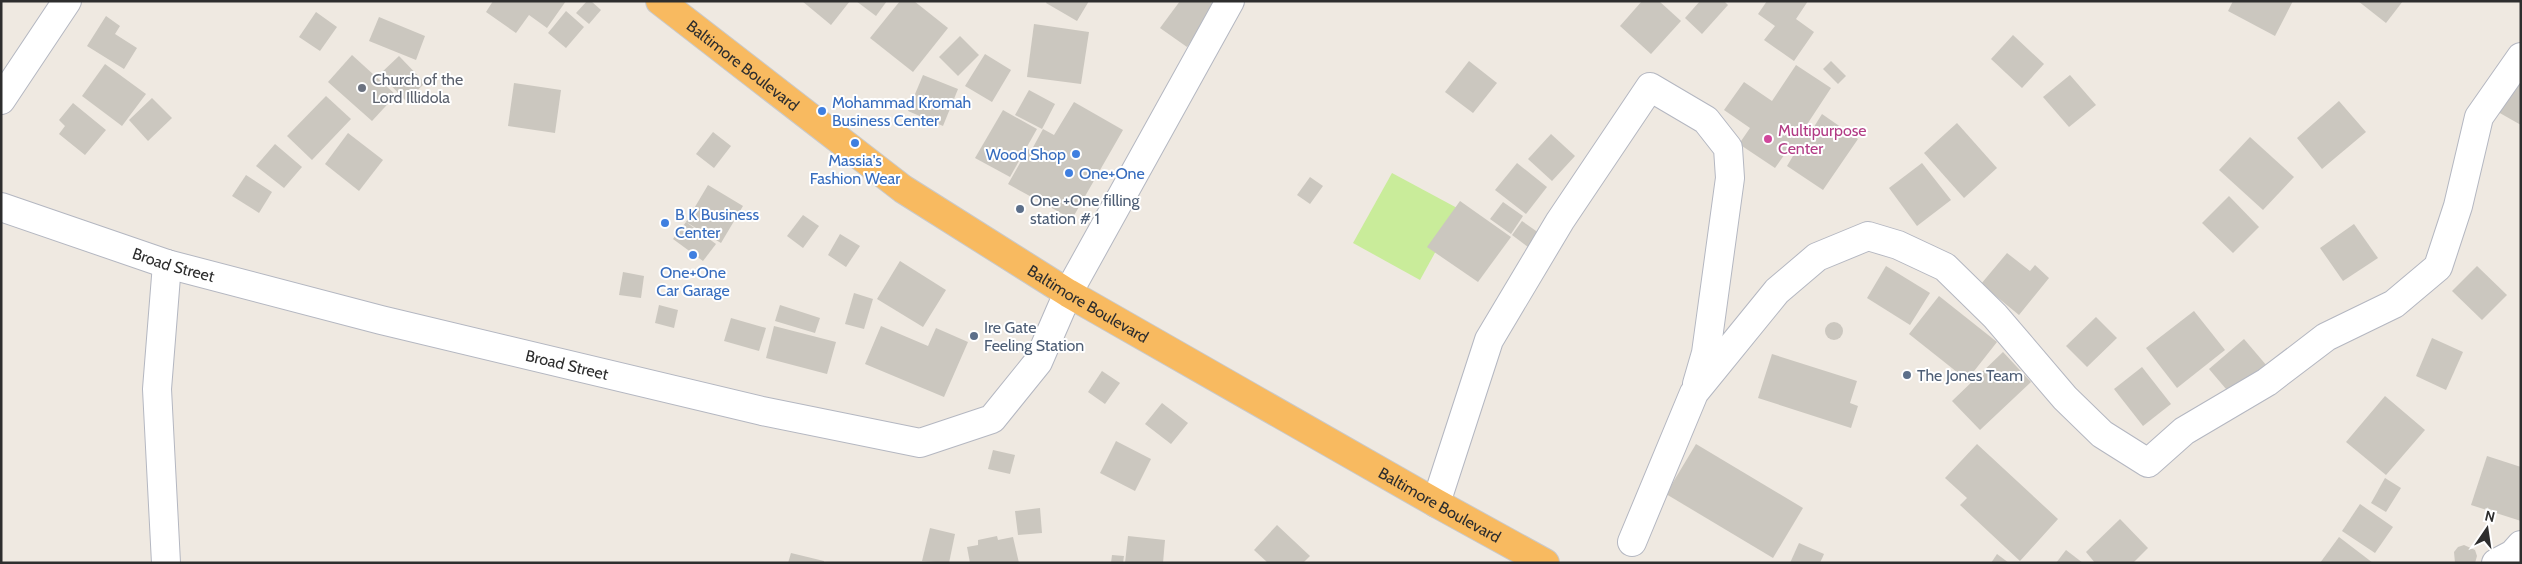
<svg xmlns="http://www.w3.org/2000/svg" width="2522" height="564" viewBox="0 0 2522 564" font-family="Cabin,sans-serif">
  <style>
    .pitch { fill: #c9ec9a }
    .building { fill: #cbc7bf }
    .lines { fill: none; stroke-linecap: round; stroke-linejoin: round }
    .minor-casing { stroke: #b4b7c1; stroke-width: 30 }
    .trunk-casing { stroke: #c9c9c9; stroke-width: 30 }
    .minor { stroke: #fff; stroke-width: 28 }
    .trunk { stroke: #f8ba60; stroke-width: 28 }
    .worship-dot { fill: #6b7280; stroke: #fff; stroke-width: 2 }
    .shop-dot { fill: #3f7fe0; stroke: #fff; stroke-width: 2 }
    .hotel-dot { fill: #d1479c; stroke: #fff; stroke-width: 2 }
    .service-dot { fill: #5c6f8a; stroke: #fff; stroke-width: 2 }
    .labels { text-anchor: middle; stroke-width: 4; stroke-linejoin: round; paint-order: stroke }
    .street-label { font-size: 16px; fill: #2e2e2e; stroke: #fff }
    .worship-label { font-size: 16px; fill: #5b616d; stroke: #fff; text-anchor: start }
    .shop-label { font-size: 16px; fill: #366cbe; stroke: #fff; text-anchor: start }
    .hotel-label { font-size: 16px; fill: #b23c85; stroke: #fff; text-anchor: start }
    .service-label { font-size: 16px; fill: #4e5e75; stroke: #fff; text-anchor: start }
  </style>
  <rect width="100%" height="100%" fill="#efe9e1"/>
  <path class="pitch" d="M1392,173l67,36 -39,71 -67,-37z"/>
  <g class="building">
    <path d="M493,1h73l-19,27 -18,-13 -13,18 -30,-21z"/>
    <path d="M587,1h4l10,9 -12,14 -13,-11z"/>
    <path d="M802,1h48l-19,24z"/>
    <path d="M856,1h31l-11,15z"/>
    <path d="M900,1h14l34,27 -35,44 -43,-34z"/>
    <path d="M1047,1h42l-12,20 -31,-18z"/>
    <path d="M1180,1h30l6,5 -29,41 -27,-19z"/>
    <path d="M1642,1h17l22,20 -30,33 -31,-28z"/>
    <path d="M1700,1h24l4,4 -26,29 -17,-16z"/>
    <path d="M1767,1h41l-12,18 18,13 -20,29 -30,-21 11,-14 -17,-12z"/>
    <path d="M2233,1h60l-18,35 -47,-25z"/>
    <path d="M2358,1h45l-17,22z"/>
    <path d="M566,11l18,16 -18,21 -18,-15z"/>
    <path d="M316,12l21,15 -17,24 -21,-14z"/>
    <path d="M106,16l14,10 -5,8 22,14 -13,21 -37,-23z"/>
    <path d="M379,17l46,19 -9,24 -47,-19z"/>
    <path d="M1034,24l55,8 -8,52 -54,-7z"/>
    <path d="M2013,35l31,29 -22,24 -31,-29z"/>
    <path d="M960,36l19,19 -21,21 -19,-19z"/>
    <path d="M985,54l26,16 -19,32 -27,-16z"/>
    <path d="M352,55l44,40 -24,26 -44,-39z"/>
    <path d="M399,56l26,27 -19,18 -26,-27z"/>
    <path d="M1469,61l28,22 -24,30 -28,-21z"/>
    <path d="M1831,61l15,15 -8,8 -15,-15z"/>
    <path d="M105,64l41,30 -24,32 -40,-30z"/>
    <path d="M1796,65l35,23 -25,38 6,4 10,-16 36,25 -35,51 -36,-24 6,-10 -6,-5 -12,17 -36,-24 11,-16 -26,-18 20,-28 28,19z"/>
    <path d="M923,75l35,14 -15,37 -35,-15z"/>
    <path d="M2070,75l26,30 -27,22 -26,-30z"/>
    <path d="M2521,79v46l-23,-13z"/>
    <path d="M514,83l47,7 -6,43 -47,-7z"/>
    <path d="M1029,90l26,14 -13,25 -27,-14z"/>
    <path d="M326,96l25,23 -39,41 -25,-24z"/>
    <path d="M152,98l20,20 -24,23 -19,-21z"/>
    <path d="M2339,101l27,31 -44,37 -25,-31z"/>
    <path d="M1074,102l49,28 -51,89 -64,-35 20,-35 3,2 12,-22 11,6z"/>
    <path d="M73,103l33,27 -21,25 -26,-21 6,-8 -6,-6z"/>
    <path d="M1003,110l34,19 -27,48 -35,-19z"/>
    <path d="M1957,123l40,45 -33,30 -40,-45z"/>
    <path d="M713,132l18,14 -17,22 -18,-14z"/>
    <path d="M348,133l35,27 -24,31 -34,-27z"/>
    <path d="M1551,134l24,22 -23,25 -24,-22z"/>
    <path d="M2250,137l44,40 -31,33 -44,-40z"/>
    <path d="M275,144l27,23 -18,21 -28,-22z"/>
    <path d="M1517,163l30,24 -21,27 -31,-24z"/>
    <path d="M1922,163l29,37 -34,26 -28,-38z"/>
    <path d="M246,175l26,17 -13,21 -27,-17z"/>
    <path d="M1310,177l13,9 -13,18 -13,-9z"/>
    <path d="M708,185l35,21 -22,37 -35,-21z"/>
    <path d="M2229,196l30,31 -26,26 -31,-30z"/>
    <path d="M1460,201l51,36 -33,45 -51,-35z"/>
    <path d="M1503,202l20,14 -12,18 -21,-15z"/>
    <path d="M803,215l16,11 -16,22 -16,-12z"/>
    <path d="M1522,221l17,12 -11,14 -16,-12z"/>
    <path d="M686,222l30,22 -13,17 -30,-22z"/>
    <path d="M2354,224l24,34 -35,23 -23,-33z"/>
    <path d="M840,234l20,12 -14,21 -18,-12z"/>
    <path d="M2007,253l23,18 5,-6 14,13 -30,37 -38,-31z"/>
    <path d="M900,261l46,29 -23,37 -46,-28z"/>
    <path d="M1886,266l44,27 -20,32 -43,-27z"/>
    <path d="M2477,266l30,29 -25,25 -30,-29z"/>
    <path d="M623,272l21,4 -3,22 -22,-3z"/>
    <path d="M854,293l19,6 -9,30 -19,-5z"/>
    <path d="M1939,296l58,46 -30,38 -58,-46z"/>
    <path d="M659,305l19,5 -4,18 -19,-5z"/>
    <path d="M780,305l40,13 -5,15 -40,-12z"/>
    <path d="M2194,311l31,39 -48,38 -31,-40z"/>
    <path d="M2096,317l21,21 -30,29 -21,-21z"/>
    <path d="M731,318l35,10 -7,23 -35,-10z"/>
    <circle cx="1834" cy="331" r="9"/>
    <path d="M774,326l62,16 -9,32 -61,-16z"/>
    <path d="M881,326l47,20 8,-18 32,14 -24,55 -79,-33z"/>
    <path d="M2432,338l31,14 -17,38 -30,-14z"/>
    <path d="M2244,339l23,27 -35,30 -23,-27z"/>
    <path d="M2003,352l28,30 -51,48 -28,-29z"/>
    <path d="M1772,354l85,27 -7,22 8,3 -7,22 -93,-30z"/>
    <path d="M2142,367l29,37 -28,22 -29,-37z"/>
    <path d="M1102,371l18,12 -15,21 -17,-12z"/>
    <path d="M2385,396l40,34 -39,45 -40,-33z"/>
    <path d="M1162,403l26,20 -17,21 -26,-20z"/>
    <path d="M1116,441l35,18 -16,32 -35,-18z"/>
    <path d="M1696,444l107,64 -30,50 -107,-64z"/>
    <path d="M1977,444l81,75 -38,42 -60,-56 7,-7 -22,-20z"/>
    <path d="M993,450l22,5 -5,19 -22,-5z"/>
    <path d="M2487,456l34,11v54l-50,-16z"/>
    <path d="M2385,478l16,10 -15,24 -15,-9z"/>
    <path d="M2360,504l33,23 -18,26 -33,-22z"/>
    <path d="M1040,508l2,25 -24,2 -3,-24z"/>
    <path d="M2120,519l28,29 -15,15h-38l-9,-11z"/>
    <path d="M1277,525l33,31 -7,7h-35l-14,-13z"/>
    <path d="M930,528l25,6 -6,29 -27,-2z"/>
    <path d="M997,536l1,4 15,-3 6,26h-49l-3,-16 11,-2v-5z"/>
    <path d="M1128,536l37,4 -2,23h-38z"/>
    <path d="M2339,537l34,26h-53z"/>
    <path d="M1799,543l25,11 -4,9h-30z"/>
    <path d="M2464,545l11,5 2,6 -2,7h-20l-1,-11 4,-5z"/>
    <path d="M2066,550l17,13h-27z"/>
    <path d="M791,553l33,8v2h-36z"/>
    <path d="M1997,554l12,9h-18z"/>
    <path d="M1112,555l12,1 -1,7h-12z"/>
  </g>
  <g class="lines">
    <g class="minor-casing">
      <g id="minor">
        <path d="M1,100l66,-99"/>
        <path id="s1" d="M1,207l166,57 214,56 381,91 158,32 72,-24 46,-57 30,-69 162,-292"/>
        <path d="M1436,503l53,-163 71,-119 90,-134 56,33 22,28 2,30 -24,175 -9,31"/>
        <path d="M1632,542l62,-149 83,-102 40,-34 51,-21 30,9 47,22 50,49 70,82 37,36 46,29 36,-32 83,-49 59,-45 68,-33 44,-37 20,-61 21,-89 42,-60"/>
        <path d="M166,563l-9,-174 10,-125"/>
        <path d="M2496,563l17,-9 8,-9"/>
      </g>
    </g>
    <g class="trunk-casing">
      <g id="trunk">
        <path id="s2" d="M660,1l243,188 165,104 368,210 109,60"/>
      </g>
    </g>
    <use href="#minor" class="minor"/>
    <use href="#trunk" class="trunk"/>
  </g>
  <circle class="worship-dot" cx="362" cy="88" r="5"/>
  <g class="shop-dot">
    <circle cx="822" cy="111" r="5"/>
    <circle cx="855" cy="143" r="5"/>
    <circle cx="1076" cy="154" r="5"/>
    <circle cx="1069" cy="173" r="5"/>
    <circle cx="665" cy="223" r="5"/>
    <circle cx="693" cy="255" r="5"/>
  </g>
  <circle class="hotel-dot" cx="1768" cy="139" r="5"/>
  <g class="service-dot">
    <circle cx="1020" cy="209" r="5"/>
    <circle cx="974" cy="336" r="5"/>
    <circle cx="1907" cy="375" r="5"/>
  </g>
  <g class="labels">
    <g class="street-label">
      <text dy="6" stroke="none"><textPath href="#s2" startOffset="105">Baltimore Boulevard</textPath></text>
      <text dy="6" stroke="none"><textPath href="#s1" startOffset="182">Broad Street</textPath></text>
      <text dy="6" stroke="none"><textPath href="#s2" startOffset="525">Baltimore Boulevard</textPath></text>
      <text dy="6" stroke="none"><textPath href="#s1" startOffset="588">Broad Street</textPath></text>
      <text dy="6" stroke="none"><textPath href="#s2" startOffset="930">Baltimore Boulevard</textPath></text>
    </g>
    <g class="worship-label">
      <text x="372" y="85">Church of the<tspan x="372" dy="18">Lord Illidola</tspan></text>
    </g>
    <g class="shop-label">
      <text x="832" y="108">Mohammad Kromah<tspan x="832" dy="18">Business Center</tspan></text>
      <text x="1066" y="160" text-anchor="end">Wood Shop</text>
      <text x="855" y="166" text-anchor="middle">Massia's<tspan x="855" dy="18">Fashion Wear</tspan></text>
      <text x="1079" y="179">One+One</text>
      <text x="675" y="220">B K Business<tspan x="675" dy="18">Center</tspan></text>
      <text x="693" y="278" text-anchor="middle">One+One<tspan x="693" dy="18">Car Garage</tspan></text>
    </g>
    <g class="hotel-label">
      <text x="1778" y="136">Multipurpose<tspan x="1778" dy="18">Center</tspan></text>
    </g>
    <g class="service-label">
      <text x="1030" y="206">One +One filling<tspan x="1030" dy="18">station # 1</tspan></text>
      <text x="984" y="333">Ire Gate<tspan x="984" dy="18">Feeling Station</tspan></text>
      <text x="1917" y="381">The Jones Team</text>
    </g>
  </g>
  <rect width="2522" height="564" fill="none" stroke="#2e2e2e" stroke-width="5"/>
  <g transform="translate(2487 529) rotate(13)" stroke="#ffffff" stroke-width="4" paint-order="stroke">
  <path d="M0-4L9 19L0 12L-9 19Z" fill="#2e2e2e"/>
  <text y="-8" font-size="14" font-weight="bold" text-anchor="middle" fill="#2e2e2e">N</text>
  </g>
</svg>
